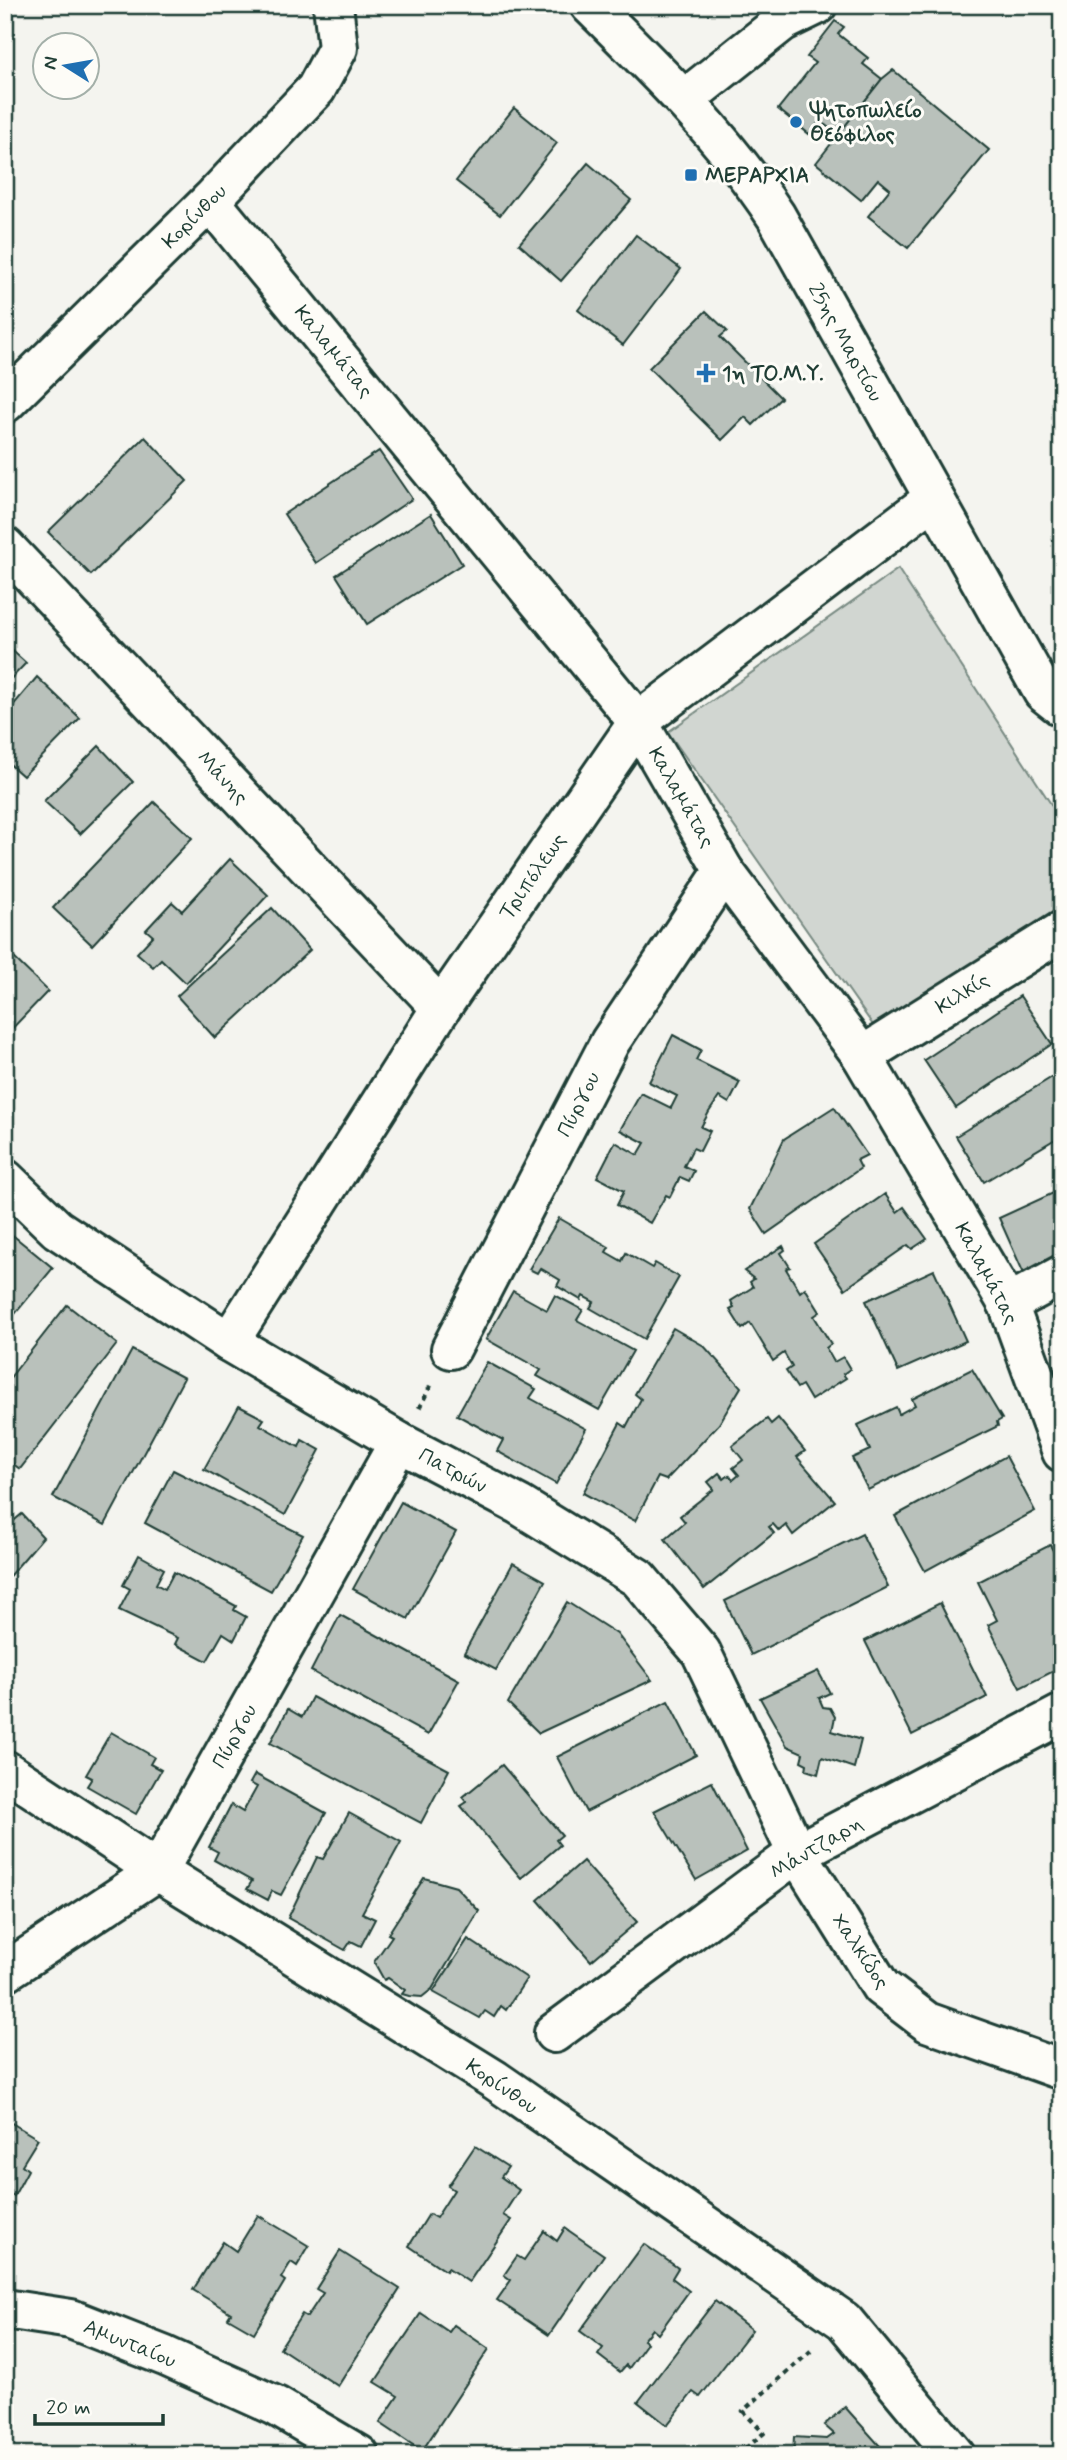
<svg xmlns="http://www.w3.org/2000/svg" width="1067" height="2460" viewBox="0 0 1067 2460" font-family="Mynerve,sans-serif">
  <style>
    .green { fill: #d1d6d1; stroke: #788a82; stroke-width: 2 }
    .building { fill: #b9c1bb; stroke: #1f3d34; stroke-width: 2 }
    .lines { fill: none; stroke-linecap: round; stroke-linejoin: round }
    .minor-casing { stroke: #1f3d34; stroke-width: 44 }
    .path { stroke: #1f3d34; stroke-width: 4.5; stroke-dasharray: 5 5; stroke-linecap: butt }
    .minor { stroke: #fdfcf7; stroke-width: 38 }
    .poi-dot { fill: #1f6fb2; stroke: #fdfcf7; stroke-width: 2.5 }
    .labels { text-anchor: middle; stroke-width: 6; stroke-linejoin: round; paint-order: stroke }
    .poi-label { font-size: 21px; font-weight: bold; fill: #1f3d34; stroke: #fdfcf7; text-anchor: start }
    .street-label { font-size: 21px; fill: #1f3d34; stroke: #fdfcf7 }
  </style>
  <rect width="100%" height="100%" fill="#f4f4ef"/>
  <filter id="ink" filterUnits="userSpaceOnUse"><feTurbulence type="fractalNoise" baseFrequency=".0143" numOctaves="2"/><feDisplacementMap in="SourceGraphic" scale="14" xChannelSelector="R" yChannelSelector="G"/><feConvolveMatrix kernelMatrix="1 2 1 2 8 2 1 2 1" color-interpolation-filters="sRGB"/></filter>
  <g filter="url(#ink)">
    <path class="green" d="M898,569l164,252v89l-187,118 -207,-296z"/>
    <g class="building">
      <path d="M835,21l9,6 -6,7 30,24 -5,6 19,15 -44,56 -18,-14 -11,13 -31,-25 37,-46 -8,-6z"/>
      <path d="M893,70l96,80 -81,98 -40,-32 22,-27 -12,-10 -17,21 -45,-37 66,-84z"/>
      <path d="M514,108l43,35 -57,72 -44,-34z"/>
      <path d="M588,163l43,37 -70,81 -42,-37z"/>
      <path d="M636,235l45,34 -58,76 -45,-35z"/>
      <path d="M706,311l21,20 -7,6 61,61 -28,27 -8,-8 -23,23 -73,-72z"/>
      <path d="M145,437l42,44 -96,94 -43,-43z"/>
      <path d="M379,451l33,48 -96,64 -32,-49z"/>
      <path d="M431,514l31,50 -95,60 -31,-49z"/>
      <path d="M5,644l21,19 -21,22z"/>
      <path d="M37,677l43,41 -57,58 -18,-16v-45z"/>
      <path d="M99,746l34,36 -53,52 -36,-33z"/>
      <path d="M154,802l38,36 -100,107 -39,-37z"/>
      <path d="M230,859l38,36 -82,88 -25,-24 -8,8 -16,-14 16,-17 -7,-6 26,-28 10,9z"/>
      <path d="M272,908l38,42 -95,88 -38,-42z"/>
      <path d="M8,952l40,39 -43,45v-81z"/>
      <path d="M1020,996l32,48 -96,64 -32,-48z"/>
      <path d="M673,1035l28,15 -5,10 44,22 -11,21 -10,-6 -10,15 -8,15 9,4 -10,20 -7,-3 -9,18 10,5 -5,10 -9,-4 -10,20 -4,-2 -16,28 -33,-18 7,-14 -27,-14 18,-35 23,13 7,-12 -25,-13 21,-37 30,15 6,-12 -28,-14z"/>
      <path d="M1062,1071v64l-78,47 -28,-46z"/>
      <path d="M834,1107l33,48 -10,5 4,8 -95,66 -16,-25 34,-70z"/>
      <path d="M1062,1189v67l-38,18 -25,-56z"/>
      <path d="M885,1194l12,18 7,-5 23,32 -15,10 -4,-4 -63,44 -31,-45z"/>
      <path d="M559,1218l50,29 -3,5 16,9 4,-8 26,15 3,-5 24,14 -35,62 -54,-31 4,-6 -11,-6 -2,4 -24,-14 3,-6 -20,-12 -3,5 -8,-4z"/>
      <path d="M10,1233l43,35 -48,58v-88z"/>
      <path d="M783,1246l2,4 -4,3 9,14 -4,2 14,23 5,-4 15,24 -6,4 17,28 -5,4 8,14 9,-5 7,12 -7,5 3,4 -35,22 -9,-15 -5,3 -11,-17 6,-4 -8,-14 -11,8 -23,-38 -8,6 -12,-19 4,-2 -3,-7 22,-14 -3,-5 4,-3 -10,-8z"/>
      <path d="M934,1270l32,71 -68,30 -32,-70z"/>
      <path d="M513,1291l34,19 8,-15 28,15 -6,10 56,31 -34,59 -62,-34 4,-6 -55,-31z"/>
      <path d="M67,1305l50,39 -97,125 -15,-11v-74z"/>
      <path d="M673,1328l31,18 37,41 -22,37 -53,56 -8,-3 -23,44 -52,-28 37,-70 6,4 15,-28 -6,-5z"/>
      <path d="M132,1350l52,28 -79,147 -52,-28z"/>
      <path d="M487,1362l49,27 -6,9 56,31 -30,55 -59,-33 6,-11 -46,-25z"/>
      <path d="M972,1369l30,50 -5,3 1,4 -130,64 -16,-32 18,-8 -12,-25 38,-18 3,7 16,-9 -3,-6z"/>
      <path d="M239,1406l25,13 -4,6 39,22 3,-7 18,10 -35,65 -81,-46z"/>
      <path d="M778,1418l27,33 -8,6 38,44 -42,34 -7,-10 -7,6 -6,-7 -4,3 5,6 -70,56 -39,-50 20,-17 -5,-6 34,-27 -6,-7 11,-9 5,6 5,-4 4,5 6,-5 -6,-7 10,-8 -11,-14 35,-27 4,5z"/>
      <path d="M1006,1456l29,55 -110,60 -30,-55z"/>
      <path d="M173,1470l130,65 -32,56 -126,-68z"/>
      <path d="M401,1502l55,30 -48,87 -55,-30z"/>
      <path d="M22,1514l21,23 -38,44v-53z"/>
      <path d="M862,1534l26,53 -137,68 -26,-54z"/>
      <path d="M1050,1545l12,22v100l-42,21 -32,-63 9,-5 -19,-38z"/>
      <path d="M139,1555l25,14 -8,15 9,5 9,-17 62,34 -2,4 12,7 -12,23 -11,-7 -16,28 -32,-17 3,-6 -59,-28 11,-21 -7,-4z"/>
      <path d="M513,1563l32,18 -49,89 -32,-17z"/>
      <path d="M567,1602l50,32 35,46 -113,53 -31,-30z"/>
      <path d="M940,1603l47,94 -75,38 -47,-94z"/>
      <path d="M340,1615l119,65 -31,55 -117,-64z"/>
      <path d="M818,1671l12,22 -11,5 4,9 7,1 5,9 -3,14 29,9 -7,28 -32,-11 -4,17 -12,-4 1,-6 -6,-3 2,-8 -16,-7 -27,-48z"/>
      <path d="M312,1697l137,73 -28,53 -151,-80 18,-34 14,8z"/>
      <path d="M668,1701l28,54 -110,57 -29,-55z"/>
      <path d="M111,1732l43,25 -4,7 11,6 -25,44 -49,-28 5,-8 -6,-3z"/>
      <path d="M502,1765l60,70 -6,5 4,5 -39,33 -60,-72 6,-4 -4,-5z"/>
      <path d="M255,1774l71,39 -45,82 -9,-4 -4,9 -21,-11 5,-8 -38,-21 4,-8 -9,-5 22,-42 12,7 14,-25 -7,-4z"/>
      <path d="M712,1782l35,69 -51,29 -42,-69z"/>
      <path d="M349,1813l52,29 -39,71 13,6 -14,27 -10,-5 -6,9 -57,-32 29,-61 6,2z"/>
      <path d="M583,1861l54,61 -46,39 -53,-61z"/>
      <path d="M424,1878l32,9 23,24 -47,78 -10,8 -13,-1 -7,-2 3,-4 -17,-12 -4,2 -10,-18 18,-26 -4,-2z"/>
      <path d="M468,1939l59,39 -21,32 -5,-4 -7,11 -9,-6 -5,7 -47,-26z"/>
      <path d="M5,2119l33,20 -16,26 6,5 -14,26 -9,-4z"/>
      <path d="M475,2146l33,21 -7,10 18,13 -16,25 8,5 -42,62 -21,-14 -2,3 -37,-25 20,-32 7,4 18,-28 -6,-4z"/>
      <path d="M258,2215l51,31 -12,20 -6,-4 -10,16 4,3 -31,52 -26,-15 3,-5 -38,-23 30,-48 13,9z"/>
      <path d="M565,2228l39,27 -55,80 -52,-35 14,-20 -7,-5 13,-19 7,4 20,-29 13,10z"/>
      <path d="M644,2244l34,24 -6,10 17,13 -31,43 -6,-5 -9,11 4,3 -18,25 -3,-3 -6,7 -22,-17 5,-7 -23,-17z"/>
      <path d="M340,2251l60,38 -62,97 -58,-38 22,-34 5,3 16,-24 -7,-4z"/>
      <path d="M715,2301l37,29 -52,67 -7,-5 -26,33 -29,-23z"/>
      <path d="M421,2313l28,19 5,-7 35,24 -67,102 -42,-28 18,-27 -23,-14z"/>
      <path d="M845,2407l43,48h-95l1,-18 33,2 7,-5 -10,-9z"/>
    </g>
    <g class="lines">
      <g class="minor-casing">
        <g id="minor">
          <path d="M590,5c68,67 133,131 186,211l267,476 19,15"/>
          <path d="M685,99l97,-77 35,-17"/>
          <path d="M210,201l428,521 86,149 138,185 146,248 54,148"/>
          <path d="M5,403l205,-202 106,-112 22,-41 -5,-43"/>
          <path d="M5,547l436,461"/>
          <path d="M862,1056l200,-125"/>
          <path d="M5,1179l52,50 172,113 170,100 120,63 119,73 63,74 96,201 84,134 46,35 135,48"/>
          <path d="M1008,1304l54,-29"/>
          <path d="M229,1342l212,-334 197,-286 295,-223"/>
          <path d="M451,1349l159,-307 114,-171"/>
          <path d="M5,1770l153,101 337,209 349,241 111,134"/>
          <path d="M5,1972l153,-101 241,-429"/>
          <path d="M554,2033l243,-180 265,-139"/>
          <path d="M5,2309l66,10 94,37 111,50 83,49"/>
        </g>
      </g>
      <g class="path">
        <path d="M419,1408l12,-23"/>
        <path d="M738,2455l26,-22 -21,-22 69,-61"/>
      </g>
      <use href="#minor" class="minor"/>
    </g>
  </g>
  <g class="poi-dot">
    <circle cx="796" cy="122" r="7"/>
    <rect x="684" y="168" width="14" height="14" rx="3.5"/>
    <path d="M702.5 362.5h7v7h7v7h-7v7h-7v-7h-7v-7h7z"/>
  </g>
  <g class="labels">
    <g class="poi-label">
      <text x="810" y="117">Ψητοπωλείο<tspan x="810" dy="24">Θεόφιλος</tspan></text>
      <text x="705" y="182">ΜΕΡΑΡΧΙΑ</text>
      <text x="722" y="380">1η ΤΟ.Μ.Υ.</text>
    </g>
    <g class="street-label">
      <text transform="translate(194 216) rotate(-45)" y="7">Κορίνθου</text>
      <text transform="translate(846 342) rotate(61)" y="7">25ης Μαρτίου</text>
      <text transform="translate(334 351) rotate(51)" y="7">Καλαμάτας</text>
      <text transform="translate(223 777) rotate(47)" y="7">Μάνης</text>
      <text transform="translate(682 797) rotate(60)" y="7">Καλαμάτας</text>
      <text transform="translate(532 876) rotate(-55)" y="7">Τριπόλεως</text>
      <text transform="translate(962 993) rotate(-32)" y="7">Κιλκίς</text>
      <text transform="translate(578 1104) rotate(-63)" y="7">Πύργου</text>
      <text transform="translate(987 1273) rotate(62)" y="7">Καλαμάτας</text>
      <text transform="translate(453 1470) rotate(28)" y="7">Πατρών</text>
      <text transform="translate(234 1736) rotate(-61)" y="7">Πύργου</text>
      <text transform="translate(816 1847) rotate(-31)" y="7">Μάντζαρη</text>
      <text transform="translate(861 1951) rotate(56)" y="7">Χαλκίδος</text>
      <text transform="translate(502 2086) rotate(34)" y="7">Κορίνθου</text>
      <text transform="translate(130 2343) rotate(22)" y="7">Αμυνταίου</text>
    </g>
  </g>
  <rect width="1067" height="2460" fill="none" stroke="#fdfcf7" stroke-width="28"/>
  <rect x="14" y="14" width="1039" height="2432" fill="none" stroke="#1f3d34" stroke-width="2.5" filter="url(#ink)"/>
  <g transform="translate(66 66) rotate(281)"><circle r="33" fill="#fdfcf7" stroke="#a4b0a9" stroke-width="2"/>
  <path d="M0-5L12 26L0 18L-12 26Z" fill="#1f6fb2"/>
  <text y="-10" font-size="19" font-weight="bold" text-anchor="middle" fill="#1f3d34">N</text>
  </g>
  <path d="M35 2414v10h128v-10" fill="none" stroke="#1f3d34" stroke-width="3.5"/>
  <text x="46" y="2414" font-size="21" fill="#1f3d34" stroke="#fdfcf7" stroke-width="5" paint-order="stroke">20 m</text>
</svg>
